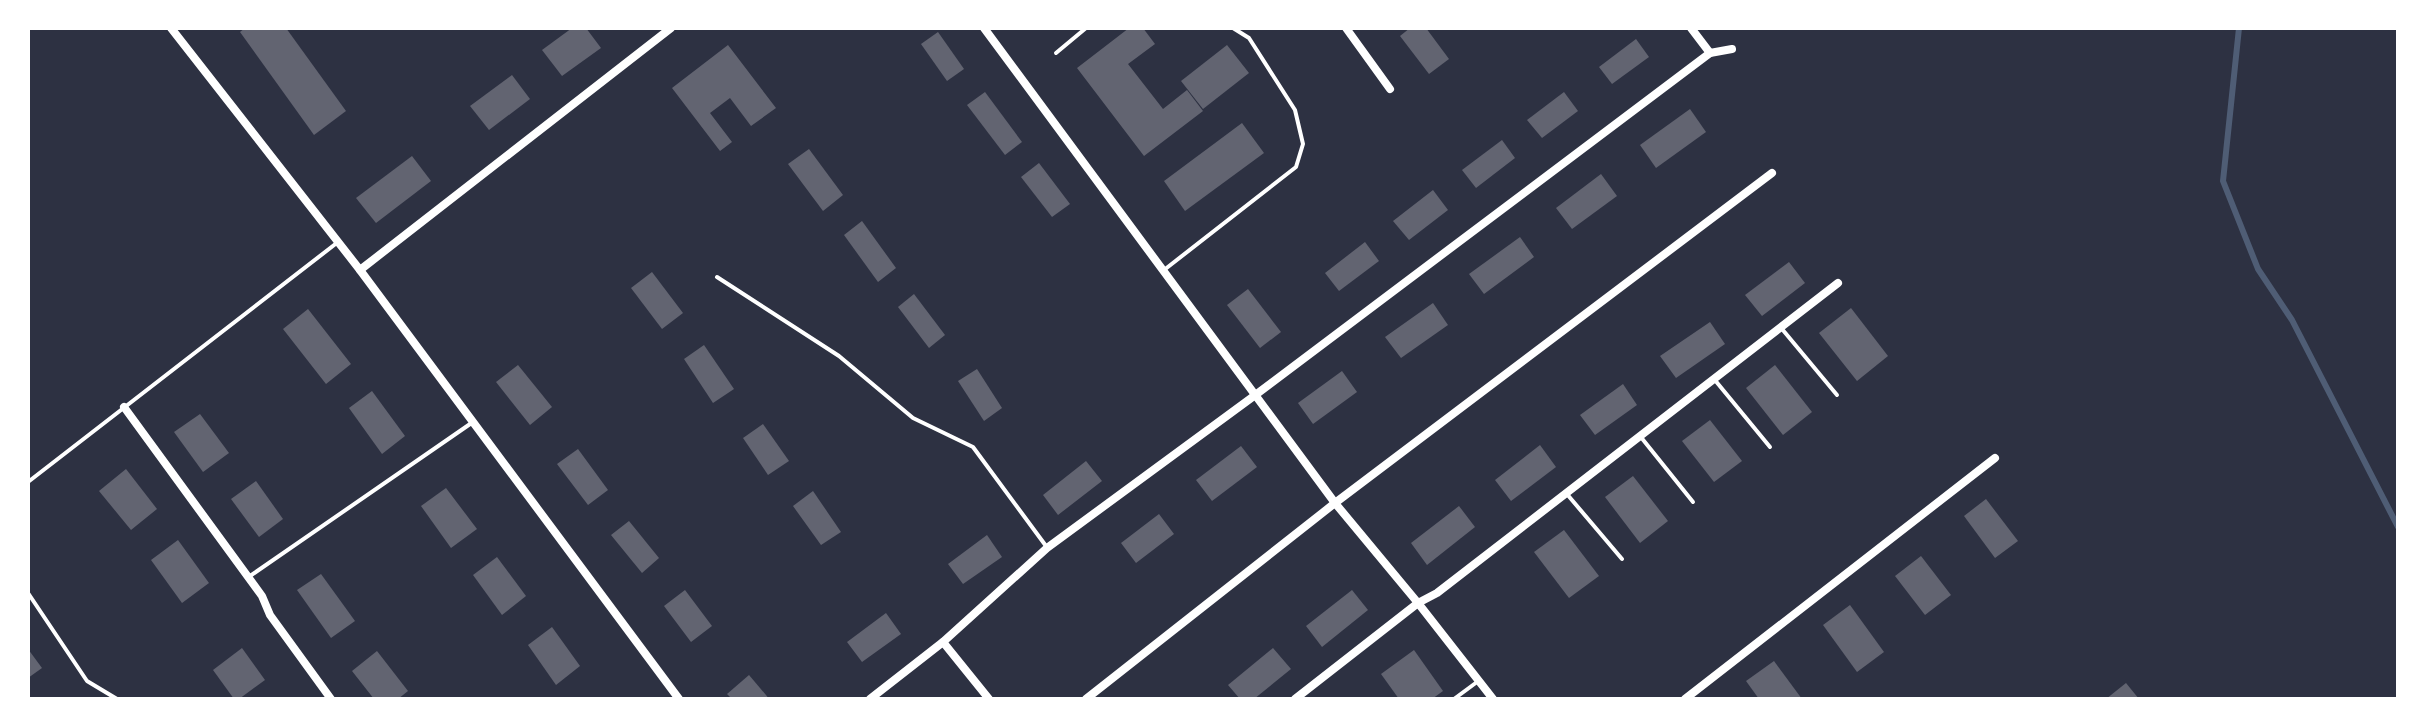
<svg xmlns="http://www.w3.org/2000/svg" width="2426" height="727" viewBox="0 0 2426 727" font-family="'DM Sans',sans-serif">
  <style>
    .lines { fill: none; stroke-linecap: round; stroke-linejoin: round }
    .stream { stroke: #4f5d75; stroke-width: 6 }
    .building { fill: #626471 }
    .service { stroke: #fff; stroke-width: 4 }
    .minor { stroke: #fff; stroke-width: 8 }
  </style>
  <rect width="100%" height="100%" fill="#2d3142"/>
  <g class="lines">
    <path class="stream" d="M2239,28l-16,153 35,88 34,51 106,207"/>
  </g>
  <g class="building">
    <path d="M245,28h41l60,83 -32,24 -74,-103z"/>
    <path d="M572,28h14l15,20 -39,28 -20,-26z"/>
    <path d="M1129,28h14l12,16 -27,20 35,45 24,-19 16,21 -59,45 -67,-88z"/>
    <path d="M1410,28h16l23,31 -20,15 -29,-38z"/>
    <path d="M938,32l26,37 -17,12 -26,-37z"/>
    <path d="M1636,39l13,18 -37,27 -13,-17z"/>
    <path d="M728,45l48,63 -25,18 -21,-28 -20,15 22,29 -12,9 -48,-63z"/>
    <path d="M1227,45l22,28 -46,36 -22,-28z"/>
    <path d="M512,75l18,24 -41,31 -19,-24z"/>
    <path d="M985,92l37,50 -17,13 -38,-50z"/>
    <path d="M1564,92l14,19 -36,27 -15,-18z"/>
    <path d="M1690,109l16,23 -50,36 -16,-23z"/>
    <path d="M1242,123l22,30 -79,58 -21,-30z"/>
    <path d="M1502,140l13,18 -39,30 -14,-18z"/>
    <path d="M809,149l34,46 -20,16 -35,-47z"/>
    <path d="M412,156l19,25 -55,42 -20,-25z"/>
    <path d="M1039,163l31,41 -18,13 -31,-40z"/>
    <path d="M1601,174l16,22 -45,33 -16,-21z"/>
    <path d="M1433,190l15,20 -39,30 -16,-19z"/>
    <path d="M862,221l34,47 -18,14 -34,-47z"/>
    <path d="M1520,237l14,20 -50,37 -15,-20z"/>
    <path d="M1365,242l14,19 -40,30 -14,-18z"/>
    <path d="M1789,262l16,21 -43,33 -17,-21z"/>
    <path d="M652,272l31,41 -21,16 -31,-41z"/>
    <path d="M1248,289l33,43 -21,16 -33,-43z"/>
    <path d="M914,294l31,41 -16,13 -31,-41z"/>
    <path d="M1433,303l15,22 -47,33 -16,-21z"/>
    <path d="M1851,308l37,48 -31,25 -38,-48z"/>
    <path d="M308,309l43,55 -25,20 -43,-55z"/>
    <path d="M1710,322l15,22 -49,34 -16,-22z"/>
    <path d="M704,345l30,44 -21,14 -29,-44z"/>
    <path d="M518,365l34,42 -22,18 -34,-43z"/>
    <path d="M1775,365l37,47 -29,23 -37,-47z"/>
    <path d="M977,369l25,39 -18,13 -26,-40z"/>
    <path d="M1342,371l15,21 -44,32 -15,-21z"/>
    <path d="M1623,384l14,21 -42,30 -15,-20z"/>
    <path d="M372,391l33,45 -23,18 -33,-46z"/>
    <path d="M200,414l29,39 -26,19 -29,-40z"/>
    <path d="M1710,420l32,41 -28,21 -32,-41z"/>
    <path d="M763,424l26,37 -21,14 -25,-37z"/>
    <path d="M1540,445l16,22 -45,34 -16,-21z"/>
    <path d="M1241,446l16,21 -45,34 -16,-21z"/>
    <path d="M578,449l30,41 -20,15 -31,-41z"/>
    <path d="M1086,461l16,20 -44,34 -15,-20z"/>
    <path d="M126,469l31,40 -26,21 -32,-39z"/>
    <path d="M1633,476l35,45 -28,22 -35,-46z"/>
    <path d="M256,481l27,38 -24,18 -28,-38z"/>
    <path d="M446,488l31,41 -26,19 -30,-42z"/>
    <path d="M813,491l28,41 -20,13 -28,-39z"/>
    <path d="M1986,499l32,42 -23,17 -31,-42z"/>
    <path d="M1459,506l16,21 -48,38 -16,-22z"/>
    <path d="M1159,514l15,20 -38,29 -15,-20z"/>
    <path d="M629,521l30,37 -17,15 -31,-38z"/>
    <path d="M1564,530l35,46 -30,22 -35,-46z"/>
    <path d="M987,535l15,22 -39,27 -15,-20z"/>
    <path d="M178,540l31,43 -27,20 -31,-43z"/>
    <path d="M1921,556l30,39 -26,20 -30,-39z"/>
    <path d="M497,557l29,39 -24,19 -29,-40z"/>
    <path d="M321,574l34,47 -24,17 -34,-48z"/>
    <path d="M685,590l27,36 -21,16 -27,-36z"/>
    <path d="M1352,590l16,20 -46,37 -16,-21z"/>
    <path d="M1850,605l34,47 -27,20 -34,-47z"/>
    <path d="M886,613l15,21 -39,28 -15,-20z"/>
    <path d="M552,627l28,39 -24,19 -28,-40z"/>
    <path d="M242,648l23,32 -26,19h-5l-21,-29z"/>
    <path d="M1273,648l18,21 -37,30h-14l-12,-14z"/>
    <path d="M28,649l14,19 -14,10z"/>
    <path d="M1414,650l29,41 -11,8h-33l-18,-25z"/>
    <path d="M377,651l31,40 -10,8h-24l-22,-28z"/>
    <path d="M1774,661l28,38h-43l-13,-18z"/>
    <path d="M749,675l17,20 3,4h-37l-5,-5z"/>
    <path d="M2126,683l13,16h-33z"/>
  </g>
  <g class="lines">
    <g class="service">
      <path d="M1056,53l30,-25"/>
      <path d="M1164,270l132,-103 7,-23 -8,-34 -46,-72 -16,-10"/>
      <path d="M717,277l122,79 74,62 60,29 73,99"/>
      <path d="M1782,329l55,66"/>
      <path d="M1714,379l56,68"/>
      <path d="M1640,436l53,66"/>
      <path d="M28,482l310,-240"/>
      <path d="M1566,493l56,66"/>
      <path d="M250,576l223,-154"/>
      <path d="M28,593l59,88 30,18"/>
      <path d="M1454,699l23,-17"/>
    </g>
    <g class="minor">
      <path d="M171,28l189,242 319,429"/>
      <path d="M984,28l351,475 83,100 75,96"/>
      <path d="M1346,28l44,61"/>
      <path d="M1691,28l19,25"/>
      <path d="M360,270l311,-242"/>
      <path d="M124,407l138,189 8,19 61,84"/>
      <path d="M943,642l46,57"/>
      <path d="M870,699l73,-57 104,-94 207,-152 456,-343 22,-4"/>
      <path d="M1086,699l249,-196 437,-330"/>
      <path d="M1295,699l123,-96 19,-10 401,-310"/>
      <path d="M1685,699l310,-241"/>
    </g>
  </g>
  <rect width="2426" height="727" fill="none" stroke="#ffffff" stroke-width="60"/>
</svg>
